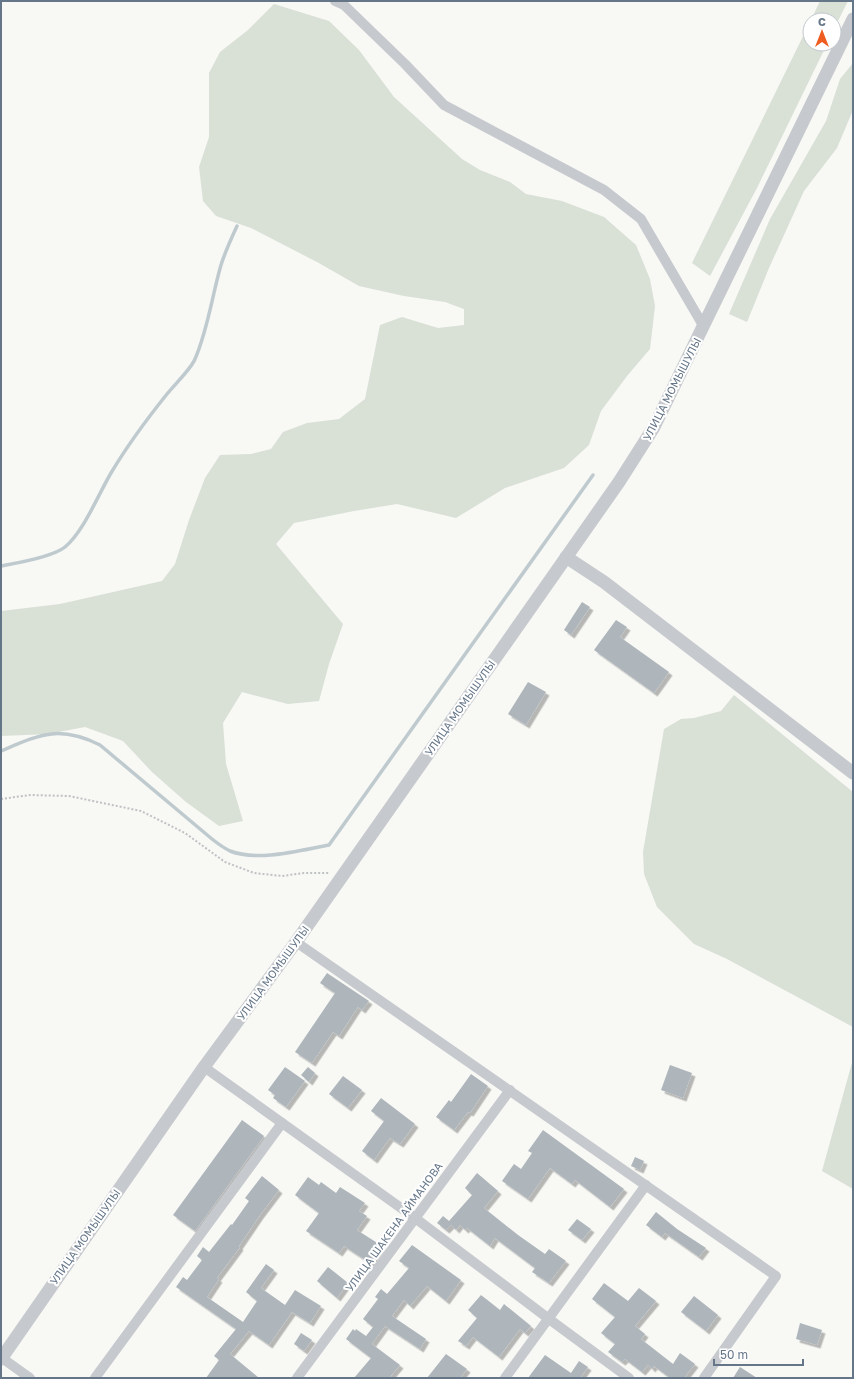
<svg xmlns="http://www.w3.org/2000/svg" width="854" height="1379" viewBox="0 0 854 1379" font-family="'Golos Text',sans-serif">
  <style>
    .green { fill: #d9e0d6 }
    .lines { fill: none; stroke-linecap: round; stroke-linejoin: round }
    .stream { stroke: #bfcacf; stroke-width: 3.5 }
    .building { fill: #aeb6bc; filter: url(#shadow) }
    .path { stroke: #bfc2c4; stroke-width: 2; stroke-dasharray: 2 2; stroke-linecap: butt }
    .minor { stroke: #c6c9cd; stroke-width: 10 }
    .tertiary { stroke: #c6c9cd; stroke-width: 13 }
    .labels { text-anchor: middle; stroke-width: 4; stroke-linejoin: round; paint-order: stroke }
    .street-label { font-size: 11px; fill: #657688; stroke: #fff }
  </style>
  <defs>
    <filter id="shadow"><feDropShadow dx="3.5" dy="3.5" stdDeviation="0" flood-color="#0004"/></filter>
  </defs>
  <rect width="100%" height="100%" fill="#f8f8f5"/>
  <g class="green">
    <path d="M820,1h28l-14,28v-9h-23z"/>
    <path d="M274,4l55,17 30,29 35,47 68,62 18,11 30,12 16,12 36,7 42,16 32,28 14,34 5,27 -5,43 -23,27 -26,35 -12,34 -25,23 -59,20 -49,30 -59,-14 -43,7 -60,12 -18,21 67,80 -14,40 -10,37 -31,3 -46,-12 -19,31 3,41 17,57 -24,5 -33,-24 -34,-30 -29,-31 -38,-14 -37,7 -47,2v-125l59,-7 102,-23 13,-17 14,-44 16,-42 15,-23 31,-1 20,-5 12,-17 24,-9 32,-4 26,-20 15,-74 22,-8 36,11 26,-3v-16l-19,-7 -41,-6 -45,-10 -42,-24 -66,-34 -35,-12 -13,-15 -4,-34 10,-30v-64l11,-21 28,-22z"/>
    <path d="M810,22v22h17l-70,144 -47,88 -18,-13z"/>
    <path d="M853,63v47l-16,38 -33,43 -35,77 -22,54 -18,-8 41,-95 56,-98 14,-42z"/>
    <path d="M734,695l119,97v235l-126,-68 -33,-15 -37,-37 -13,-33 -1,-22 21,-123 17,-10 13,-1 27,-7z"/>
    <path d="M853,1059v130l-31,-18z"/>
  </g>
  <g class="lines">
    <g class="stream">
      <path d="M1,566c16,-3 52,-9 64,-19 19,-16 33,-52 46,-74 16,-27 36,-54 56,-79 8,-10 24,-25 28,-35 13,-30 17,-63 26,-94 4,-13 10,-26 16,-39"/>
      <path d="M1,751c40,-17 58,-26 99,-6l112,94c5,4 12,9 18,12 28,11 71,-1 99,-6l264,-370"/>
    </g>
  </g>
  <g class="building">
    <path d="M582,602l8,5 -19,28 -7,-5z"/>
    <path d="M616,620l11,7 -7,10 49,35 -15,21 -60,-43z"/>
    <path d="M528,682l18,10 -20,33 -18,-11z"/>
    <path d="M327,973l42,28 -7,9 -4,-3 -19,29 -6,-4 -21,31 -17,-11 40,-59 -15,-10z"/>
    <path d="M670,1065l22,8 -9,25 -22,-8z"/>
    <path d="M285,1067l20,14 -19,26 -13,-9 2,-3 -7,-5z"/>
    <path d="M308,1067l7,6 -6,9 -8,-7z"/>
    <path d="M471,1074l17,12 -18,27 -2,-1 -14,18 -18,-13 13,-17 2,2z"/>
    <path d="M343,1076l19,14 -14,18 -19,-14z"/>
    <path d="M381,1098l34,26 -15,20 -10,-6 -16,22 -12,-9 22,-30 -13,-10z"/>
    <path d="M242,1120l22,16 -69,95 -22,-16z"/>
    <path d="M543,1130l81,59 -14,18 -35,-27 -3,4 -22,-16 -22,31 -26,-18 12,-17 7,5 11,-16 -4,-2z"/>
    <path d="M635,1157l9,4 -4,9 -9,-4z"/>
    <path d="M477,1173l21,18 -14,17 34,27 27,19 4,-5 17,12 -17,22 -17,-11 3,-4 -40,-30 -5,8 -23,-18 -2,2 -5,-5 -4,5 -5,-5 -5,5 -9,-7 6,-7 6,5 23,-26 -7,-7z"/>
    <path d="M262,1176l17,14 -19,25 -21,31 1,1 -23,31 2,1 -12,18 36,25 14,-21 -11,-9 20,-28 8,6 -13,18 24,17 10,-15 26,16 -11,17 -18,-11 -23,33 -20,-14 -19,23 29,24h-53l13,-18 -5,-4 22,-27 -60,-42 7,-10 4,3 15,-20 -5,-4 6,-9 6,5 22,-28 1,1 17,-24 -4,-3z"/>
    <path d="M308,1177l11,8 2,-3 15,11 4,-6 25,16 -6,8 8,5 -10,14 25,16 -12,17 -26,-17 -5,7 -33,-22 13,-18 -24,-18z"/>
    <path d="M656,1212l21,17 29,19 -7,9 -34,-24 -3,4 -16,-12z"/>
    <path d="M577,1219l14,10 -9,11 -14,-10z"/>
    <path d="M412,1245l49,35 -15,21 -19,-15 -17,20 -6,-6 -12,16 34,23 -6,10 -35,-23 -13,18 28,21 -11,13h-35l17,-20 -25,-19 7,-10 2,2 1,-2 10,7 7,-9 -10,-8 15,-20 -3,-2 6,-8 6,5 22,-26 -10,-7z"/>
    <path d="M328,1267l20,16 -11,15 -20,-17z"/>
    <path d="M604,1283l24,18 11,-13 17,13 -21,25 10,8 -4,5 32,25 7,-11 15,11 -11,14h-14l-16,-12 -2,3 -4,-4 -6,7 -17,-13 -3,3 -14,-10 7,-8 -14,-11 14,-16 -23,-18z"/>
    <path d="M481,1295l19,15 4,-6 27,22 -6,7 -5,-4 -21,28 -26,-20 -7,9 -8,-5 19,-23 -9,-8z"/>
    <path d="M694,1296l24,19 -12,16 -25,-19z"/>
    <path d="M800,1323l22,7 -5,15 -21,-6z"/>
    <path d="M301,1333l11,7 -8,11 -10,-7z"/>
    <path d="M446,1354l21,15 -7,9h-33z"/>
    <path d="M545,1355l26,18 8,-12 9,6 -8,11h-52z"/>
    <path d="M740,1367l17,11h-24z"/>
  </g>
  <g class="lines">
    <path class="path" d="M1,799l29,-4 39,1 72,15 44,22 40,29 29,11 28,3 22,-3h25"/>
    <g class="minor">
      <path d="M335,1l9,4 61,59 39,41 160,85 37,29 63,108"/>
      <path d="M296,942l480,334 -72,102"/>
      <path d="M204,1067l211,151 134,101 80,59"/>
      <path d="M2,1358l28,20"/>
      <path d="M95,1378l187,-255"/>
      <path d="M297,1378l213,-288"/>
      <path d="M505,1378l141,-193"/>
    </g>
    <g class="tertiary">
      <path d="M566,557l38,25 249,191"/>
      <path d="M1,1359l203,-292 92,-125 323,-460 35,-55 199,-408"/>
    </g>
  </g>
  <g class="labels">
    <g class="street-label">
      <text transform="translate(672 389) rotate(-63)" y="4">УЛИЦА МОМЫШУЛЫ</text>
      <text transform="translate(460 708) rotate(-55)" y="4">УЛИЦА МОМЫШУЛЫ</text>
      <text transform="translate(273 973) rotate(-54)" y="4">УЛИЦА МОМЫШУЛЫ</text>
      <text transform="translate(394 1227) rotate(-54)" y="4">УЛИЦА ШАКЕНА АЙМАНОВА</text>
      <text transform="translate(85 1237) rotate(-55)" y="4">УЛИЦА МОМЫШУЛЫ</text>
    </g>
  </g>
  <rect width="854" height="1379" fill="none" stroke="#657688" stroke-width="4"/>
  <g transform="translate(822 32)"><circle r="19" fill="#ffffff" stroke="#c1c8cf"/>
  <path d="M0-3L7 15L0 10L-7 15Z" fill="#ee5d1f"/>
  <text y="-6" font-size="11" font-weight="bold" text-anchor="middle" fill="#657688">С</text>
  </g>
  <path d="M714 1359v6h89v-6" fill="none" stroke="#657688" stroke-width="2"/>
  <text x="720" y="1359" font-size="12" fill="#657688" stroke="#ffffff" stroke-width="3" paint-order="stroke">50 m</text>
</svg>
